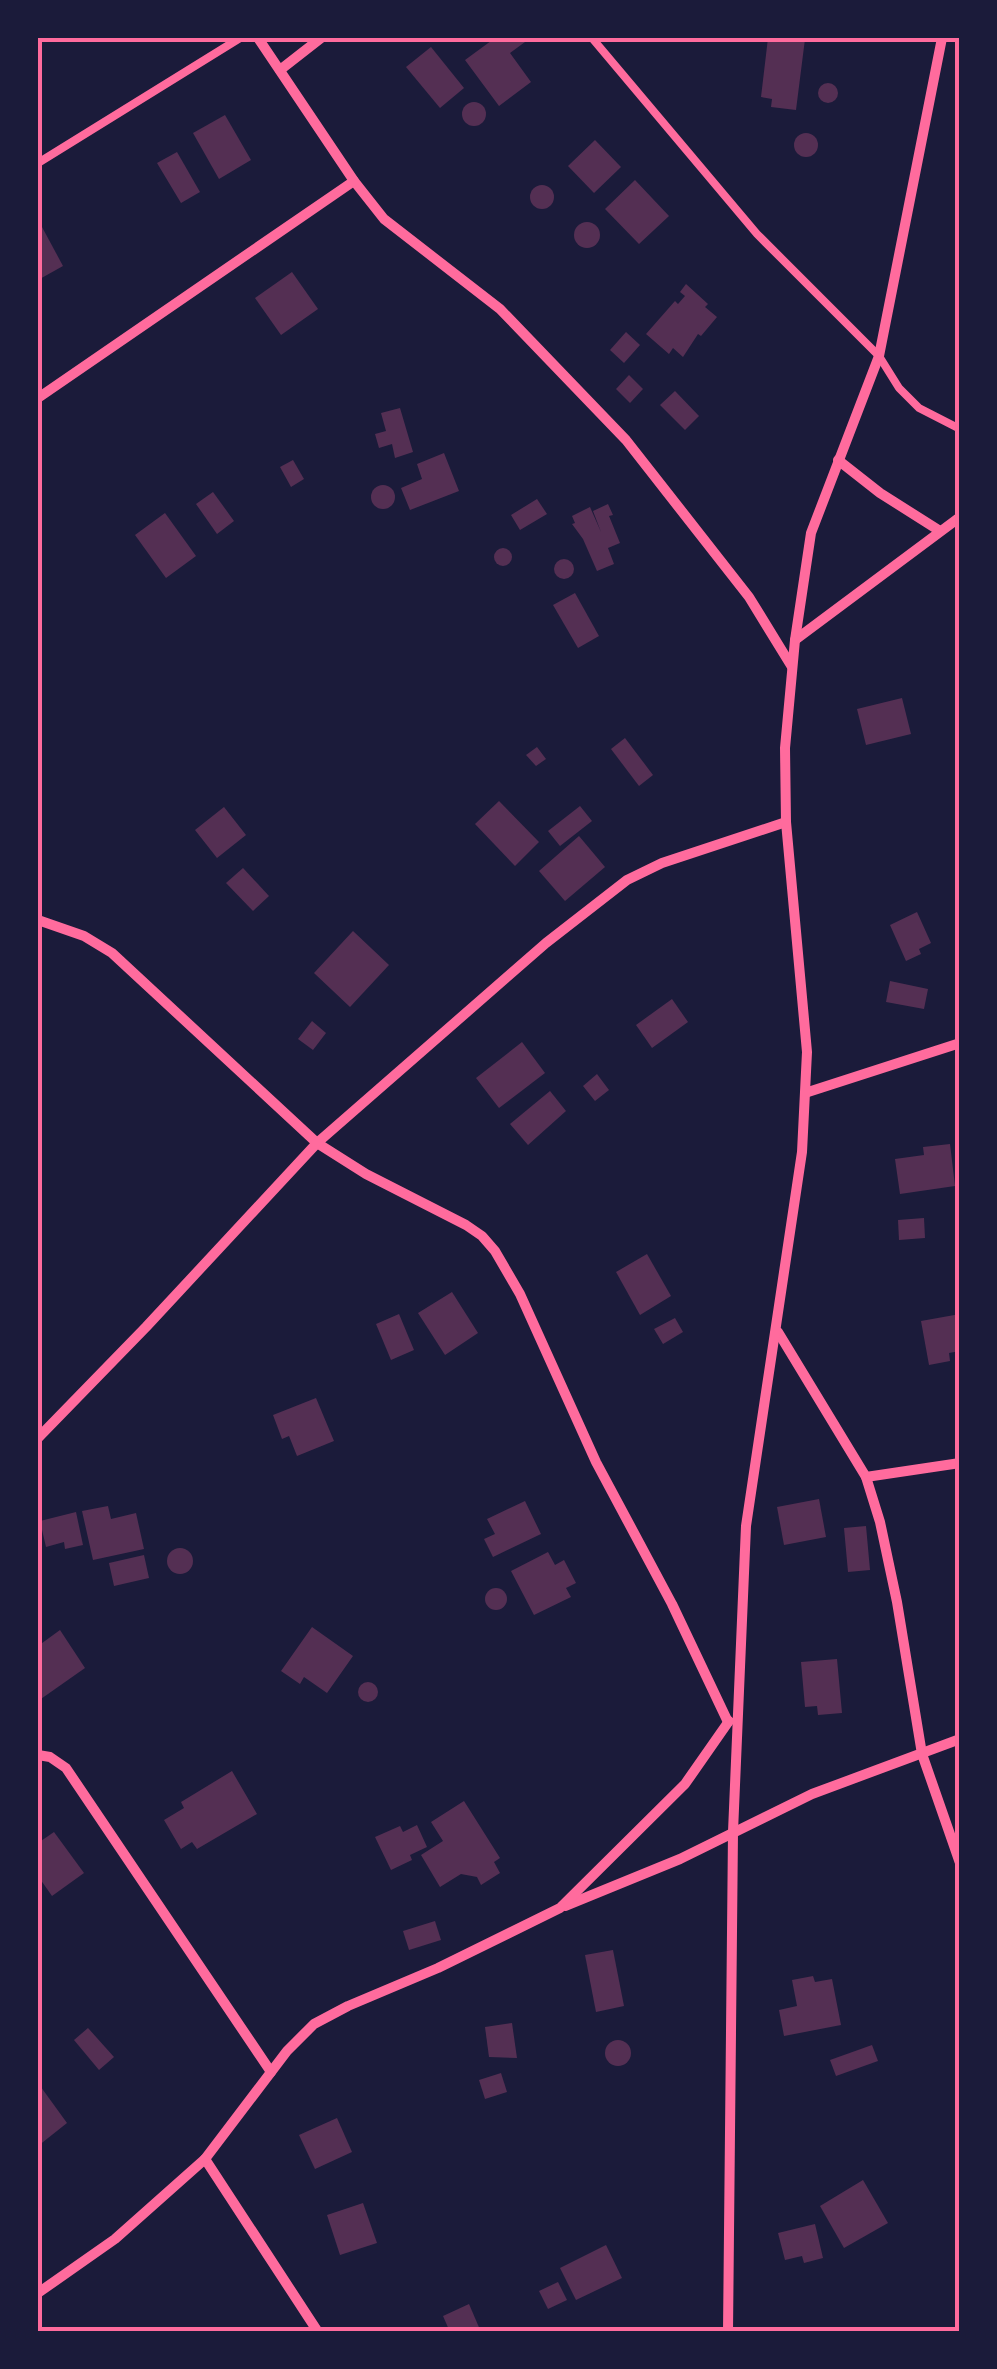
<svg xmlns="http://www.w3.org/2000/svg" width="997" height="2369" viewBox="0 0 997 2369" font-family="Quicksand,sans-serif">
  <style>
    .building { fill: #542f53 }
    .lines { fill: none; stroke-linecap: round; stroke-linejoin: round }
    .service { stroke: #ff6b9d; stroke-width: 8 }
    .minor { stroke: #ff6b9d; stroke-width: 10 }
    .neatline { fill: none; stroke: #ff6b9d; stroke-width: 4 }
  </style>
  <rect width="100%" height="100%" fill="#1b1b3a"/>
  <g class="building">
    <path d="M495,38h26l4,4 -15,11 21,29 -32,24 -34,-46z"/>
    <path d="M768,38l37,1 -9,71 -25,-3 1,-8 -11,-2z"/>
    <path d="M431,47l33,41 -24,20 -34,-41z"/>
    <circle cx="828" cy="93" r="10"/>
    <circle cx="474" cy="114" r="12"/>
    <path d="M225,115l26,45 -32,19 -26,-46z"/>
    <circle cx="806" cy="145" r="12"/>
    <path d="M595,140l26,27 -27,26 -26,-27z"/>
    <path d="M177,152l23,40 -19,11 -24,-40z"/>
    <path d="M635,180l34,36 -30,28 -34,-35z"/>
    <circle cx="542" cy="197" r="12"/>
    <circle cx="587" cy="235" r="13"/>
    <path d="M42,227l21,39 -25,14v-51z"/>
    <path d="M292,272l26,37 -37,26 -26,-37z"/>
    <path d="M686,284l22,20 -3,3 12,10 -16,19 -3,-2 -15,23 -10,-9 -4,6 -23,-20 29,-33 3,3 7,-8 -5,-4z"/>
    <path d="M626,332l14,13 -16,18 -14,-13z"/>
    <path d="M629,375l14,14 -13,14 -14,-14z"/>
    <path d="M675,391l24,25 -14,14 -25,-25z"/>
    <path d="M400,408l13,44 -18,6 -3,-14 -13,4 -4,-14 11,-3 -5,-18z"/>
    <path d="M444,453l15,38 -49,19 -9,-22 21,-9 -5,-15z"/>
    <path d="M293,460l11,19 -13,8 -11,-20z"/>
    <circle cx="383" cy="497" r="12"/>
    <path d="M213,492l21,29 -17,13 -21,-30z"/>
    <path d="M537,499l10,15 -27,16 -9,-15z"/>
    <path d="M608,504l5,11 -4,1 11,27 -12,5 6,16 -17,7 -14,-32 -11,-15 3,-1 -3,-7 18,-9 11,25 -8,-21z"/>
    <path d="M165,513l31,43 -30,22 -31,-43z"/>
    <circle cx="503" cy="557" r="9"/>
    <circle cx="564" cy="569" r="10"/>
    <path d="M575,593l24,43 -21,12 -25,-43z"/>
    <path d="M902,698l9,36 -45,11 -9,-36z"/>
    <path d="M625,738l28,37 -14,11 -28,-37z"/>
    <path d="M537,747l9,12 -10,7 -10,-11z"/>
    <path d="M499,801l40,41 -24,24 -40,-42z"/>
    <path d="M580,806l12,15 -32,25 -12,-15z"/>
    <path d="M224,807l22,28 -29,23 -22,-28z"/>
    <path d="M579,836l26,31 -40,34 -26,-30z"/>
    <path d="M243,868l26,28 -16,15 -27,-28z"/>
    <path d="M917,912l14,31 -12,6 2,5 -15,7 -16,-36z"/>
    <path d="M353,931l36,34 -39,42 -36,-34z"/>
    <path d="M890,981l38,8 -4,20 -38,-7z"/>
    <path d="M672,999l16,23 -36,26 -16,-23z"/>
    <path d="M312,1021l14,12 -13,17 -15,-11z"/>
    <path d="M522,1042l23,31 -46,35 -23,-30z"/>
    <path d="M597,1074l12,16 -14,11 -12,-15z"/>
    <path d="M550,1091l16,20 -38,34 -18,-21z"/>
    <path d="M950,1144l5,42 -55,8 -5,-35 29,-4 -1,-8z"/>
    <path d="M924,1218l1,20 -26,2 -1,-20z"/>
    <path d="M647,1254l24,42 -31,19 -24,-43z"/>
    <path d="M452,1292l26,41 -33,22 -27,-42z"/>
    <path d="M399,1314l15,36 -23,10 -15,-36z"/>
    <path d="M960,1314v37l-11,2 1,8 -21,4 -8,-44z"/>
    <path d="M675,1318l8,14 -20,12 -9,-15z"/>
    <path d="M316,1398l18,43 -37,15 -8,-20 -7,3 -9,-24z"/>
    <path d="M819,1499l7,38 -42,8 -7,-38z"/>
    <path d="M525,1501l16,33 -48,23 -9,-18 11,-5 -8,-15z"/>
    <path d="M108,1506l3,13 25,-6 8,36 -51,11 -11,-49z"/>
    <path d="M76,1512l7,33 -18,4 -1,-7 -18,5 -6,-26z"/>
    <path d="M866,1526l4,44 -22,2 -4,-44z"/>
    <circle cx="180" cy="1561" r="13"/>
    <path d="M548,1552l7,13 9,-5 12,23 -10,5 5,9 -37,18 -23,-44z"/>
    <path d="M144,1555l5,23 -35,8 -5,-23z"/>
    <circle cx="496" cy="1599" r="11"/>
    <path d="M312,1627l41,29 -26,37 -23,-16 -4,7 -19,-13z"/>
    <path d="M60,1630l25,38 -47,33v-55z"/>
    <path d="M837,1659l5,54 -24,2 -1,-9 -12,1 -4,-45z"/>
    <circle cx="368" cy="1692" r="10"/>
    <path d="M232,1771l25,43 -60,35 -5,-7 -11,7 -17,-29 20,-12 -3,-6z"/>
    <path d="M464,1801l36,57 -6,4 6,11 -19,12 -4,-8 -16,-3 -21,13 -19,-32 22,-14 -12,-19z"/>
    <path d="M417,1825l10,22 -17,8 2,5 -21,10 -16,-33 25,-11 3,6z"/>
    <path d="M54,1832l30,41 -32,23 -14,-20v-33z"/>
    <path d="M435,1921l6,19 -32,10 -6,-19z"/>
    <path d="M613,1950l11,56 -28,6 -11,-57z"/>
    <path d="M813,1976l2,6 17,-3 9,46 -57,11 -5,-26 18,-4 -5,-26z"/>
    <path d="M512,2023l5,35 -28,-1 -4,-30z"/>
    <path d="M88,2028l26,29 -15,13 -25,-30z"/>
    <circle cx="618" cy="2053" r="13"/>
    <path d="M872,2045l6,16 -42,15 -6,-16z"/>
    <path d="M501,2073l6,19 -22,7 -6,-19z"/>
    <path d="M38,2083l29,40 -29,23z"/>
    <path d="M337,2118l15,34 -37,17 -16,-34z"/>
    <path d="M863,2180l25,43 -44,25 -24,-42z"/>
    <path d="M363,2203l14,40 -37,12 -13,-40z"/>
    <path d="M815,2224l8,34 -19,5 -2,-7 -17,4 -7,-27z"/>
    <path d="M606,2245l16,33 -46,22 -16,-32z"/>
    <path d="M558,2282l9,18 -19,9 -9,-18z"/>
    <path d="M469,2304l12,28h-31l-7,-16z"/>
  </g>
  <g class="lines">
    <g class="service">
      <path d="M592,38l165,196 122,122 20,32 20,20 41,21"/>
      <path d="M38,163l202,-125"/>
    </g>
    <g class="minor">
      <path d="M258,38l96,143 30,38 116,90 126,131 123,157 43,70"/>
      <path d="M280,70l41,-32"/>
      <path d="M38,398l316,-217"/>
      <path d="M838,460l42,33 60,38"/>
      <path d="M795,640l165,-123"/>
      <path d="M38,920l46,16 28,17 205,190 49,31 100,51 16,11 13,15 25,43 76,168 76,142 56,118"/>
      <path d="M805,1093l155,-50"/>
      <path d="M778,1332l88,145 14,45 17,80 25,152 38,109"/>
      <path d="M38,1438l108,-111 171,-184 229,-200 81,-63 35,-17 124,-41"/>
      <path d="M866,1477l94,-14"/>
      <path d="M38,1755l12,2 16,11 205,304"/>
      <path d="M565,1906l115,-47 132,-65 148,-55"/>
      <path d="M205,2159l113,173"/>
      <path d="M38,2293l77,-54 90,-80 82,-108 27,-27 34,-18 90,-38 122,-60 125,-124 44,-63"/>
      <path d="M728,2332l5,-500 13,-306 56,-374 5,-100 -21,-230 -1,-74 10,-108 16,-107 68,-177 63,-318"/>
    </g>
  </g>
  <rect width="997" height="2369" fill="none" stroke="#1b1b3a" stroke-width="80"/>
  <rect x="40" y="40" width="917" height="2289" class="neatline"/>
</svg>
